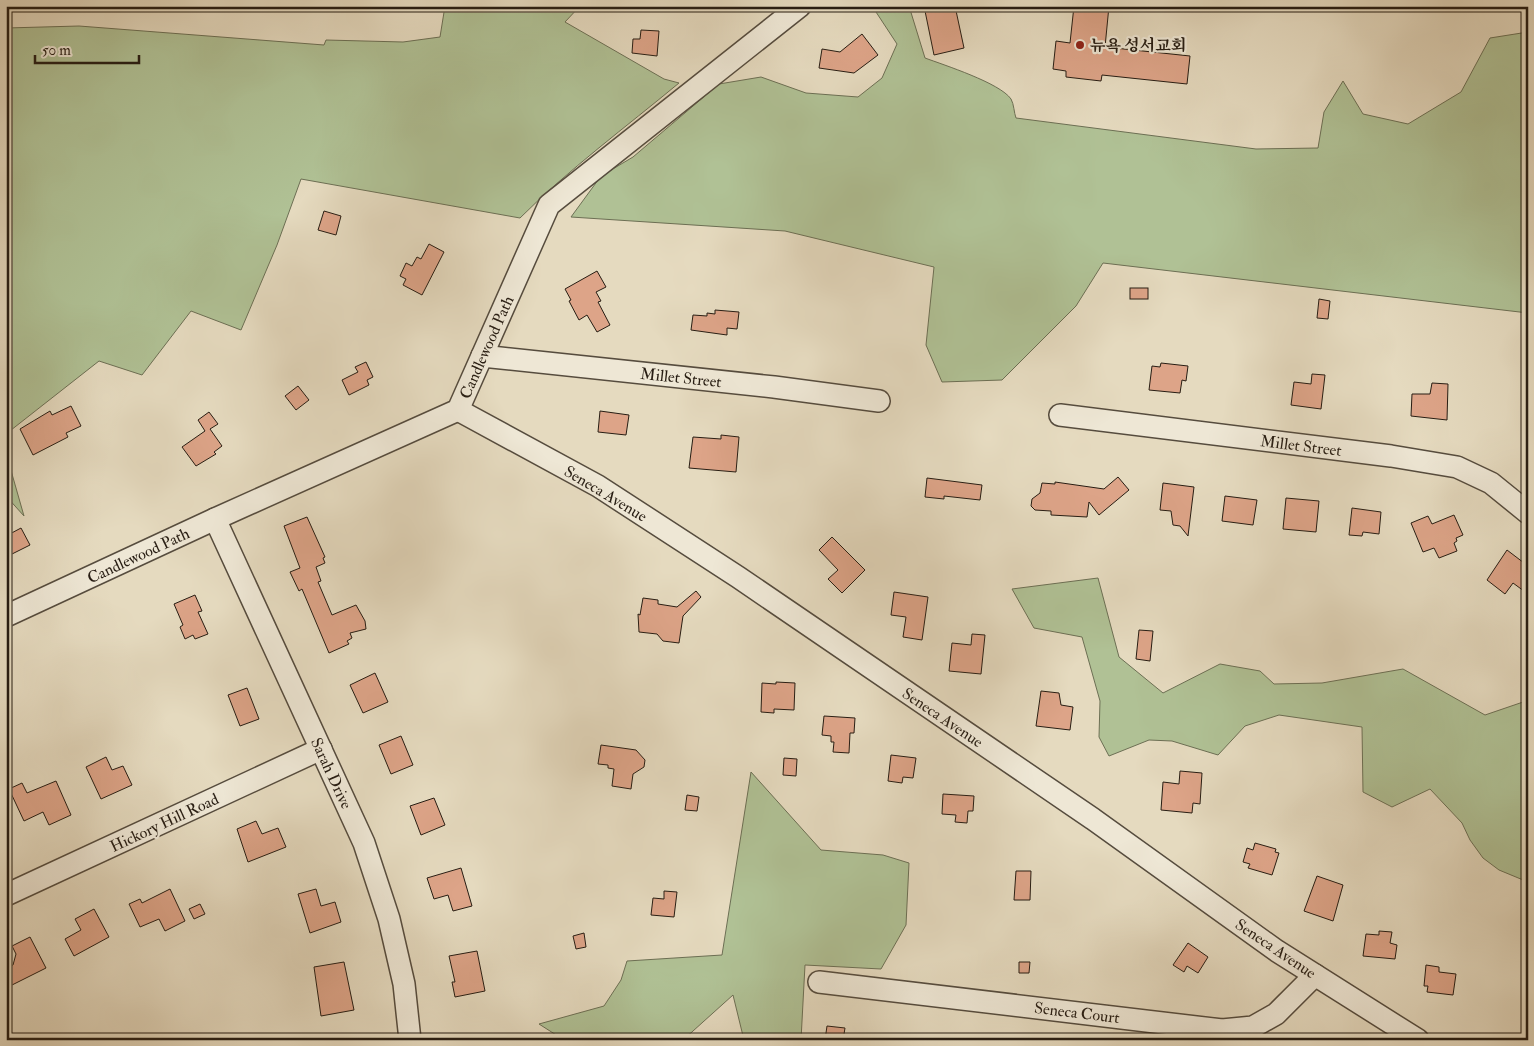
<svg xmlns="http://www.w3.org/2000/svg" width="1534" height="1046" viewBox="0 0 1534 1046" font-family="'IM FELL Double Pica','Noto Serif KR',serif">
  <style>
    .green { fill: #b0c195; stroke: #6c6f54 }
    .building { fill: #dda488; stroke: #271d13 }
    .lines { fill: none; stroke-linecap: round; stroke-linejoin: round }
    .minor-casing { stroke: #564c3e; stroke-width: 24 }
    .minor { stroke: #eee7d5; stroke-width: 21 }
    .poi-dot { fill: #8f2418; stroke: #eee7d5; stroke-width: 2 }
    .labels { text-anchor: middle; stroke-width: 4.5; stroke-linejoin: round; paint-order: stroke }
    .poi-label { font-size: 16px; font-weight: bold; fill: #271d13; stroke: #eee7d5; text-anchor: start }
    .street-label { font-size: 16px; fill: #271d13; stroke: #eee7d5 }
  </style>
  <rect width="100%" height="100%" fill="#e5dabf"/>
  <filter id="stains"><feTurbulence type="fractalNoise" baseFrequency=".004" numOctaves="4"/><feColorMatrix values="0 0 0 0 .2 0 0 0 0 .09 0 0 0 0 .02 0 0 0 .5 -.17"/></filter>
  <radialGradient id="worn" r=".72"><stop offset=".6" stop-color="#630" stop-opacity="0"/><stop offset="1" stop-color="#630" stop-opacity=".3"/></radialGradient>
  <g class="green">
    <path d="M445,6h135l-15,16 99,57 15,4c-53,44 -110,86 -159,135l-219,-39 -24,66 -36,85 -50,-19 -49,64 -43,-14 -93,73v-406l73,-2 245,19 2,-5 77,2 37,-5z"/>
    <path d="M878,6h31l16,52c19,7 75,25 86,41 3,5 3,14 5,19l240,31 62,-1 6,-36 19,-31 20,33 45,10 53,-32 29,-54 38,-6v281l-425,-50 -27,43 -74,74 -60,2 -16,-37 8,-78 -149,-36 -214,-14 30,-41 32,-19 86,-73 42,-7 45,16 52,4 24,-19 15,-34 -21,-32z"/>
    <path d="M6,453l18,63 -18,-20z"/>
    <path d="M1098,578l21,79 44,36 57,-29 40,7 14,13 48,-1 81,-14 82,46 41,-14 2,-5v186l-29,-12 -16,-12 -13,-18 -8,-17 -32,-34 -38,18 -29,-15 -1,-65 -83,-12 -34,11 -27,29 -46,-14 -23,-1 -40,16 -10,-19 1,-36 -18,-64 -48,-9 -22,-39z"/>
    <path d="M751,772l70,78 62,5 26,8 -3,62 -25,44 -76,-4 -4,75h-57l-11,-45 -50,45h-119l-25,-16 65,-18 17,-26 6,-19 95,-6z"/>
  </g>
  <g class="building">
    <path d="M924,6h31l9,42 -30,7z"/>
    <path d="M1074,6h35l-4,41 85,9 -3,28 -85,-9 -1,6 -35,-4v-6l-13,-2 3,-28 14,2z"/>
    <path d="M641,30l18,1 -2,25 -25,-3 1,-14h7z"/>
    <path d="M862,34l16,21 -24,18 -35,-5 3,-19 18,3z"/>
    <path d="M324,211l17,5 -5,19 -18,-5z"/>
    <path d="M429,244l15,8 -22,43 -19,-10 3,-6 -6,-3 6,-13 6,3 5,-9 4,2z"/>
    <path d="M597,271l9,16 -10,5 5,9 -3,1 12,23 -13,7 -10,-17 -8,5 -10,-19 2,-1 -6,-11z"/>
    <rect x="1130" y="288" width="18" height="11"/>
    <path d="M1319,299l11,2 -2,18 -11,-1z"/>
    <path d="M715,310l24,2 -2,17 -10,-1v7l-36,-5 2,-15 14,1v-3l8,1z"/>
    <path d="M366,362l7,15 -6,3 2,5 -20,10 -7,-15 16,-8 -3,-5z"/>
    <path d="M1161,363l27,3 -2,15 -4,-1 -2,13 -31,-3 3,-24 8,1z"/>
    <path d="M1312,374l13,1 -4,34 -30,-4 3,-23 17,2z"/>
    <path d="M1432,383l16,1 -1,36 -36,-4 1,-22h18z"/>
    <path d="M298,386l11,14 -13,10 -11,-14z"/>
    <path d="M71,406l10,20 -15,7 2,4 -35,18 -13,-26 30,-18 2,4z"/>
    <path d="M600,411l29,4 -3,20 -28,-3z"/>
    <path d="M209,412l9,12 -8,5 12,17 -8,6 2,2 -20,12 -14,-19 23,-16 -7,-11z"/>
    <path d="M721,435l18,2 -3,35 -47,-4 4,-31 28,2z"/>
    <path d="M1118,477l11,13 -30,25 -10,-13 -2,15 -36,-2v-4l-16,-1 -4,-4 1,-7 8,-6 2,-10 13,1v-2l49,7z"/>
    <path d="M927,478l55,7 -2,15 -36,-4v3l-19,-2z"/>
    <path d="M1163,483l31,4 -6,49 -8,-10 -7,-1 -2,-14 -11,-1z"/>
    <path d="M1225,496l32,4 -4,25 -31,-4z"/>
    <path d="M1286,498l33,3 -3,31 -33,-3z"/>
    <path d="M1352,508l29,4 -2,22 -16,-2 -1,4 -13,-1z"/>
    <path d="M1454,515l9,20 -7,3 1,3 -3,2 3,8 -18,7 -5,-10 -11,4 -12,-29 17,-7 4,8z"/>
    <path d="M307,517l18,40 -2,1 2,5 -9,4 5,14 -3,1 14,33 24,-10 9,16 1,8 -16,4 2,5 -5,3 2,3 -20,9 -27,-64 -3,2 -9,-19 10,-4 -16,-42z"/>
    <path d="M21,528l9,17 -24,12v-21z"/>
    <path d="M832,537l33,33 -23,23 -14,-14 10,-9 -19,-20z"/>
    <path d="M1507,550l21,16v28l-15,-11 -8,11 -18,-14z"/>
    <path d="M696,591l5,6 -18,19 -4,27 -16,-2 -6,-7 -18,-2 -1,-18 2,1 3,-17 15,2v4l19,3z"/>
    <path d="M894,592l34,5 -6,43 -19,-3 3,-20 -15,-2z"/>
    <path d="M195,595l7,16 -4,1 10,22 -13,5 -2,-4 -8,4 -5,-12 3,-2 -9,-21z"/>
    <path d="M1139,630l14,1 -3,30 -14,-2z"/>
    <path d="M972,634l13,1 -4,39 -32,-3 3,-28 19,2z"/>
    <path d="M375,673l13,29 -25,11 -13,-28z"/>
    <path d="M776,682l19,1 -1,27 -20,-1v4l-13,-1 1,-29 14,1z"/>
    <path d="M247,688l12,31 -19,7 -12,-31z"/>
    <path d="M1041,691l18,2 2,12 12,2 -3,23 -34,-4z"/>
    <path d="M824,716l31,2 -1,15h-4l-1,20 -16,-1 1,-10h-3v-6l-9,-1z"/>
    <path d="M401,736l12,29 -22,9 -12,-29z"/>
    <path d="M601,745l35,5 9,10 -1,7 -11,7 -2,15 -19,-3 2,-17 -6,-1v-3l-10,-1z"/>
    <path d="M891,755l25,3 -3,20 -10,-1 -1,6 -14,-2z"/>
    <path d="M106,757l6,13 11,-4 9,19 -31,14 -15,-32z"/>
    <path d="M784,758l13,1 -1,17 -13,-1z"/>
    <path d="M1180,771l22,2 -2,31 -7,-1 -1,10 -31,-3 2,-28 16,2z"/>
    <path d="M56,781l15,34 -22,10 -6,-13 -19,9 -15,-32 13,-6 5,10z"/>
    <path d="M943,794l31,2 -1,15h-5l-1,12 -12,-1 1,-7 -14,-1z"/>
    <path d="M687,795l12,2 -2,14 -12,-1z"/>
    <path d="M434,798l11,27 -24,10 -11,-29z"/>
    <path d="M256,821l6,13 16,-6 8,19 -38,15 -11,-33z"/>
    <path d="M1255,843l21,6 -1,3 4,1 -7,22 -24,-7 2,-4 -7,-2 4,-14 6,2z"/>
    <path d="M461,868l11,38 -19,5 -5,-16 -14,4 -7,-21z"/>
    <path d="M1016,871h15l-1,29h-16z"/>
    <path d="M1317,876l26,9 -10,36 -29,-10z"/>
    <path d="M170,889l15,32 -20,10 -6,-12 -19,8 -11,-23 11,-5 2,4z"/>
    <path d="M316,889l5,17 14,-4 6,20 -31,11 -12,-39z"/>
    <path d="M664,891l13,1 -3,25 -23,-2 2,-17 11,1z"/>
    <path d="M200,904l5,10 -11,5 -5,-10z"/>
    <path d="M94,909l15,28 -35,19 -9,-17 16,-9 -6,-11z"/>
    <path d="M1379,931l13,1 -2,11 7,2 -2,14 -32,-3 3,-22 13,1z"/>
    <path d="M584,933l2,14 -10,2 -3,-13z"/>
    <path d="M30,937l16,31 -36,18 -4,-8v-10l7,-3 3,-11 -4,-8z"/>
    <path d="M1188,943l20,14 -10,16 -11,-7 -3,6 -11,-7z"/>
    <path d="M477,951l8,40 -30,6 -3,-15h3l-6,-26z"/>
    <path d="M344,962l10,48 -33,6 -7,-49z"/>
    <path d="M1019,962h11l-1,11h-10z"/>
    <path d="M1426,965l13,2v5l17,2 -3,21 -26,-3 1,-6h-4z"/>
    <path d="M827,1026l18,2 -2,12h-18z"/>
  </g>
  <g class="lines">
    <g class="minor-casing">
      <g id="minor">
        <path d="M482,356l292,31 105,14"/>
        <path d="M458,410l140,76 140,91 355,242 184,132 141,89"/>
        <path d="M1060,415l331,41 66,11 34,16 37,30"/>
        <path d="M215,519l149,324 25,76 15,65 6,56"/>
        <path d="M6,616l209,-97 243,-109 91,-205 251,-199"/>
        <path d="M6,895l315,-146"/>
        <path d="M819,982l403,48 31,-3 23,-13 39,-39"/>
      </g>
    </g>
    <use href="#minor" class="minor"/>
  </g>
  <circle class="poi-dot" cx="1080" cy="45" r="5"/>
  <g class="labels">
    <g class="poi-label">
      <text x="1090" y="51">뉴욕 성서교회</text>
    </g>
    <g class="street-label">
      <text transform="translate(486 347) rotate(-66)" y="6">Candlewood Path</text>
      <text transform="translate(681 377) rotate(6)" y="6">Millet Street</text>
      <text transform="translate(1301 445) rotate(7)" y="6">Millet Street</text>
      <text transform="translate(606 493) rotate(31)" y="6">Seneca Avenue</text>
      <text transform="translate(138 555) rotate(-25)" y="6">Candlewood Path</text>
      <text transform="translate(943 717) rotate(34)" y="6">Seneca Avenue</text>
      <text transform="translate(332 773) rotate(65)" y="6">Sarah Drive</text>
      <text transform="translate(164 822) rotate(-25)" y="6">Hickory Hill Road</text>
      <text transform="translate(1276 948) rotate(34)" y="6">Seneca Avenue</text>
      <text transform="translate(1077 1012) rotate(7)" y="6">Seneca Court</text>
    </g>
  </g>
  <rect width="1534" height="1046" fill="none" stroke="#e5dabf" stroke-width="25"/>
  <rect x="8" y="8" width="1519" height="1031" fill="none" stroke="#271d13" stroke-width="2.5"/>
  <rect x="12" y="12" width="1509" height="1021" fill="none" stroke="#271d13"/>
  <path d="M35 55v8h104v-8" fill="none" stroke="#271d13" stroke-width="2.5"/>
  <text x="42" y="55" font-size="15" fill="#271d13" stroke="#eee7d5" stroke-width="4" paint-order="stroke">50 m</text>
  <rect width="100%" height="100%" filter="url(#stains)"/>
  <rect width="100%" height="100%" fill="url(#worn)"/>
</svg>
